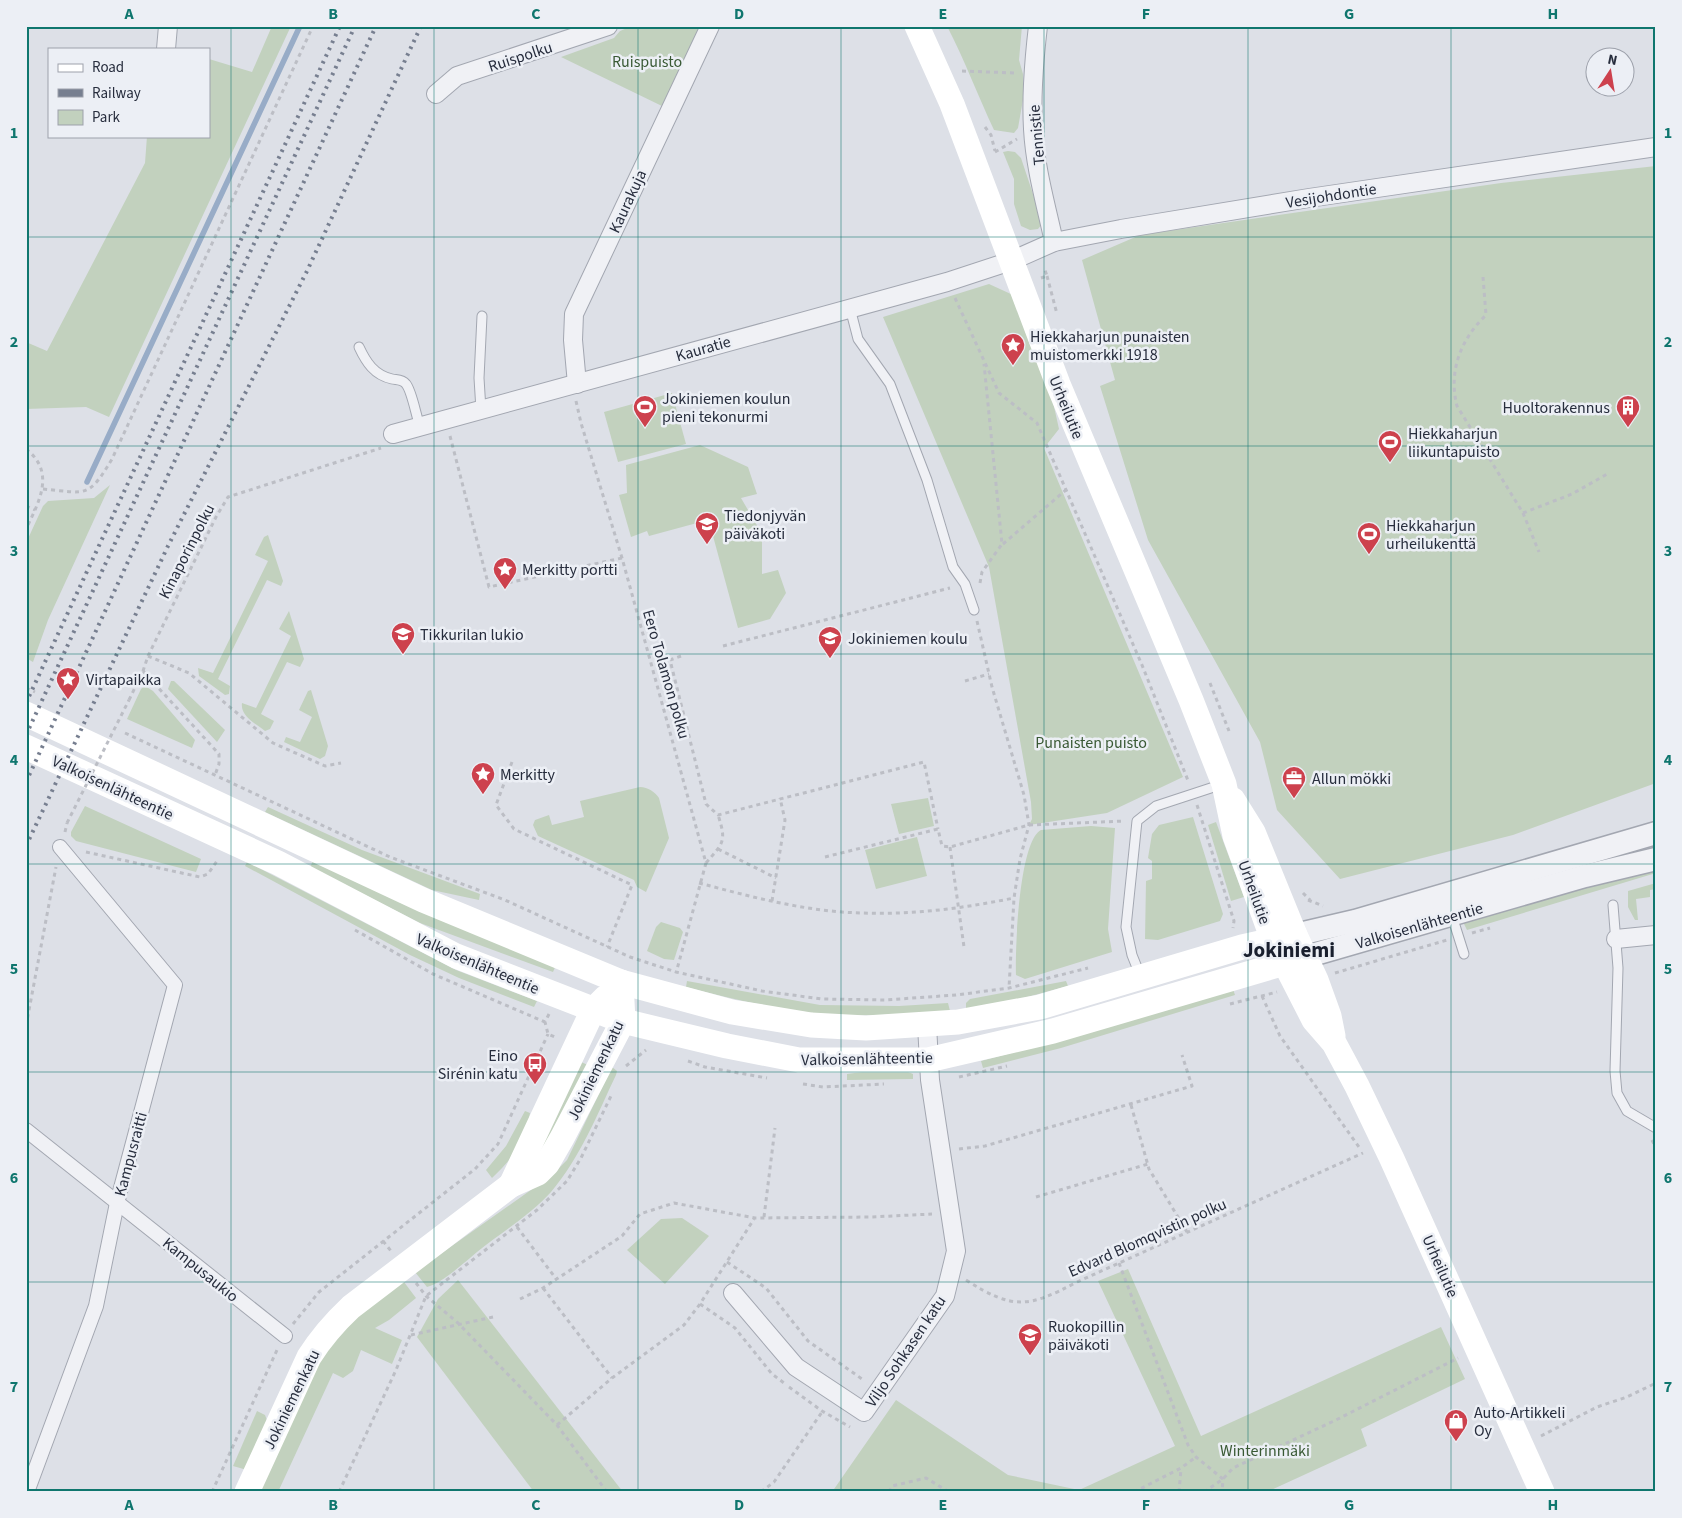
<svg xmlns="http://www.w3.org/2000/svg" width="1682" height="1518" viewBox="0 0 1682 1518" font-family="'Source Sans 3',sans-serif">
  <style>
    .green { fill: #c2d1be }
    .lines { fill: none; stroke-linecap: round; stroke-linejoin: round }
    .stream { stroke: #98acc7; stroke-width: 5.5 }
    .service-casing { stroke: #a3a7b1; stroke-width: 11 }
    .pedestrian-casing { stroke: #a3a7b1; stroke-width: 16 }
    .minor-casing { stroke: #a3a7b1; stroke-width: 20 }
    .tertiary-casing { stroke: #a3a7b1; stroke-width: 25 }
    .path { stroke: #bcbec5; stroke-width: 3; stroke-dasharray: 4 4; stroke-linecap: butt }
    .service { stroke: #f0f1f5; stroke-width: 9 }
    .pedestrian { stroke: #f0f1f5; stroke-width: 14 }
    .minor { stroke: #f0f1f5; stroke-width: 18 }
    .tertiary { stroke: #f0f1f5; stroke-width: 22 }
    .secondary { stroke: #fff; stroke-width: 25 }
    .rail { stroke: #777f90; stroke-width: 4; stroke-dasharray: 2.5 5; stroke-linecap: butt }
    .path-bridge { stroke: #bcbec5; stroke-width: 3; stroke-dasharray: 4 4; stroke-linecap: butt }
    .grid { fill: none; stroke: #0f766e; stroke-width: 1; stroke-opacity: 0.55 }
    .labels { text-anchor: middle; stroke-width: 5; stroke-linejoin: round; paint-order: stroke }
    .street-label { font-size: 16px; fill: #272d3d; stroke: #eceff5 }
    .park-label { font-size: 16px; fill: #395934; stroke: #eceff5 }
    .poi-label { font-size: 16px; fill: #272d3d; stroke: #eceff5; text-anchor: start }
    .district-label { font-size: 21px; font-weight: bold; fill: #191f2e; stroke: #eceff5 }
    .neatline { fill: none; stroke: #0f766e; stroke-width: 2 }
    .grid-label { font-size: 16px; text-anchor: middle; font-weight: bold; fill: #0f766e }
  </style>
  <rect width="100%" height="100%" fill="#dde0e7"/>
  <g class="green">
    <path d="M272,26h19l-182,391 -23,-10 -60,2v-67l21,9 98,-188 2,-27h62v-77l43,13z"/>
    <path d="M632,26h71l-39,81 -103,-50 53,-19 6,-7z"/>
    <path d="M956,26h66l-3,34 4,14 1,20 -6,34 -4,5 -20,-3c-16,-34 -29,-69 -46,-102z"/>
    <path d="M1008,151l7,1 6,6 20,60 1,6 -4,5 -8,1 -9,-4 -7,-22v-25l-11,-27z"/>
    <path d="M1656,166v617l-143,52 -173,44 -63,-69 -17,-68 -112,-202 -48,-154 15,-6 -33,-120 58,-25 361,-52z"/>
    <path d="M989,284l24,11 38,98 8,36 -15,19 139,329 -76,36 -78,12 3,-6 -1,-17 -42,-235 -106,-250z"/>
    <path d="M672,393l14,51 -68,18 -14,-50z"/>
    <path d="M700,445l48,22 9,27 -16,4 21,36v40l16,-4 8,23 -16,26 -32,9 -28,-103 -11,2 -2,-4 -48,13 -2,-5 -16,6 -12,-42 8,-2 -1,-28z"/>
    <path d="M110,485l-62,135 -15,42 -7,-4v-115l17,-37 5,-5 46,-3z"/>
    <path d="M268,535l15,46 -2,5 -14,-6 -49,99 12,7 -1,8 -4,1 -26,-19 -1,-8 15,5 55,-112 -13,-6 9,-18z"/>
    <path d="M289,611l15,48 -4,8 -13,-5 -26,52 13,7 -4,8 -5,2c-9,-7 -25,-15 -23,-28l14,5 35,-72 -12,-7z"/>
    <path d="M171,681h3l51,49 -8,12 -49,-53z"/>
    <path d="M145,686l8,5 42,49 -3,8 -65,-29 14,-30z"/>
    <path d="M311,690l17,56 -3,10 -5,3 -36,-17 2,-5 14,5 12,-25 -13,-7 9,-19z"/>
    <path d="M640,787c8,0 15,5 19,11l10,40 -23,54 -9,-5 -3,-7 -96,-44 -5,-11 2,-5 14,-5 3,10 32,-8 -4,-16z"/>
    <path d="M928,798l6,28 -35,8 -8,-30z"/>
    <path d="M85,806l116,53 -5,13 -120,-31 -5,-5v-4z"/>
    <path d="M268,807l94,43 118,44 -1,6 -47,-10 -167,-78z"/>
    <path d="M1193,817l30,97 -3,7 -62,19 -13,-1 1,-58 6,-2v-18l-4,-3 4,-24 7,-9z"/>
    <path d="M1216,822l28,75 -13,4 -23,-76z"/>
    <path d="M1091,826l24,2 -7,101 4,23 -87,27 -9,-4c-1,-25 3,-134 25,-145z"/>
    <path d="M917,837l10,39 -51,13 -11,-39z"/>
    <path d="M313,861l243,104 -3,7 -133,-49 -110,-56z"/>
    <path d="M247,862l209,108 81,31 -3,6 -75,-29 -49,-23 -165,-89z"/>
    <path d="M1656,865v8l-189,57 -4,-8z"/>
    <path d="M1656,883v6l-6,1v7l-14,2 2,21h-3l-7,-13v-16z"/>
    <path d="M661,922l19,6 3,4 -9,28 -10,-1 -17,-8 9,-24z"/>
    <path d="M687,981l133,24 79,1 49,-3 2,8c-48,3 -97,8 -145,1 -40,-5 -80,-15 -119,-25z"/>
    <path d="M1066,981l2,5 -63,17 -39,6v-6l4,-4z"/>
    <path d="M1233,989l2,6 -174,53 -78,20 -2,-7 80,-21z"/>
    <path d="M581,1062l7,3 -40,84 -6,-5z"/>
    <path d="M612,1067l5,4 -1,4c-19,40 -36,83 -65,117 -21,23 -50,41 -74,60 -12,10 -36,32 -50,35l-12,-15 137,-97 15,-15z"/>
    <path d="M862,1072h46l5,2v5l-66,1v-6z"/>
    <path d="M525,1111l5,2c-5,30 -16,44 -38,65l-6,-8 20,-24z"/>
    <path d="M682,1218l27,18 -44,48 -38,-34 34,-31z"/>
    <path d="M1128,1269l73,167 240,-109 24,52 -104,50 6,17 -100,46h-435l64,-92 112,75 71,15 96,-44 -77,-165z"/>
    <path d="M401,1278l15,20 -27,22 -14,8 27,12 -10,24 -31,-14 -8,21 -10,7 -10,-5 -55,119h-20l66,-141 17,-22z"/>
    <path d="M458,1280l165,212h-89l-117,-155 21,-38z"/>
    <path d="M257,1411l8,4 3,8 -21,47 -14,-4z"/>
  </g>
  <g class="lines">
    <path class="stream" d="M87,482l213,-456"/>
    <g class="service-casing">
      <g id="service">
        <path d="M850,308l8,31 32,45 37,96 26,87 12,17 9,26"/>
        <path d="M359,347c7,15 15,28 33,32 5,1 10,0 14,5 6,7 10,32 14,42"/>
        <path d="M481,410l-2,-32 3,-62"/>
        <path d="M1613,905l5,63 -3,103 2,22 10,18 29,17"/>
        <path d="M1452,916l12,38"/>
        <path d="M1140,975l-8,-20 -6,-28 11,-106 19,-15 67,-22"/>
      </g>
    </g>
    <g class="pedestrian-casing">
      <g id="pedestrian">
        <path d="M26,1130l259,206"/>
        <path d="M27,1492l69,-186 21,-103 58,-218 -115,-138"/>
      </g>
    </g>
    <g class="minor-casing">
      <g id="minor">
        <path d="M1038,26c-4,34 -7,69 -5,103 2,38 13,76 21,113"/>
        <path d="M166,49l2,-23"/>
        <path d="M436,94l21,-18 151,-50"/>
        <path d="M577,384l-4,-44 1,-26 136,-288"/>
        <path d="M393,434l554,-152 64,-21 43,-19 67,-13 188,-31 347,-51"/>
        <path d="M1616,939l40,-4"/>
        <path d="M733,1293l63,74 68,45 81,-116 11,-45 -26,-171 -3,-55"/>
      </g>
    </g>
    <g class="tertiary-casing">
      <g id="tertiary">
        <path d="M1295,935l60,-14 301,-88"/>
        <path d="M1305,957l280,-81 71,-17"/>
      </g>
    </g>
    <g class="path">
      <path d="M962,71l54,2"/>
      <path d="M985,127l6,8 4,16"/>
      <path d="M995,152l22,-13"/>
      <path d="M1047,276l10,38"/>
      <path d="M1483,277l3,38c-25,24 -38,56 -29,91l66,107 16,39"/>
      <path d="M1041,278l6,-2 -3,-9"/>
      <path d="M955,298l44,95 38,30 105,242 47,118"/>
      <path d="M576,401l5,22 41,135 84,305 -30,110"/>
      <path d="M450,436l39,151 133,-29"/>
      <path d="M26,449c30,23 13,53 0,80"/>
      <path d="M43,489c44,4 45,10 69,-30l201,-433"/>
      <path d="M26,506l9,4"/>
      <path d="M1523,513l49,-19 37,-21"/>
      <path d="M1003,544l64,-55"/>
      <path d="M980,583l2,-11 20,-28 -18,-180"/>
      <path d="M977,621l15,66 32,108 5,30 -9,34 -6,39 -5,90"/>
      <path d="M723,646l227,-58"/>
      <path d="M148,656l41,17 84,70 52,23 16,-3"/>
      <path d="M681,656l-11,4 36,144 12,11 206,-53 14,67"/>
      <path d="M143,671l76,83v10l-4,11"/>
      <path d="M965,681l24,-7"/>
      <path d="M1210,683l19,48"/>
      <path d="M26,688l9,4"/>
      <path d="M129,700l14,-29 5,-15 68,-139 12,-20 153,-49"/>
      <path d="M125,733l265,124 115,43 125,57 46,15 86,19 60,8 63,1 71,-5 53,-7 79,-20"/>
      <path d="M512,762l-16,43 18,24 118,56 -25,62"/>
      <path d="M1197,805l37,116 -1,7"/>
      <path d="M65,832l2,-9"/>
      <path d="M950,847l14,100"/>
      <path d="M718,849l58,29"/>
      <path d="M86,852l114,25 8,-3 9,-13"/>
      <path d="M825,857l113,-28 4,17 8,1 79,-22 95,-4"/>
      <path d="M706,863c17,-20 21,-21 12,-48"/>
      <path d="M699,883c53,14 108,29 164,30 51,2 101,-5 151,-15"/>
      <path d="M1303,893l7,7"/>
      <path d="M1308,900l15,6"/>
      <path d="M772,901l13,-81 -5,-22"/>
      <path d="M355,930l78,44 112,48"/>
      <path d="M1472,933l18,-5"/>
      <path d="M1335,973l112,-33"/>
      <path d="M1262,996l18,40 81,114"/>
      <path d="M1230,1004l47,-12"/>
      <path d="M549,1014l-4,8 3,12 9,4"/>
      <path d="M26,1026l30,-159"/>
      <path d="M688,1061l17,6 62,11"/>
      <path d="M626,1066l20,-16"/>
      <path d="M959,1077l48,-11"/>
      <path d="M803,1084l20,3 61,-3"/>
      <path d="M1131,1105l18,64 38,63"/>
      <path d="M1652,1140l4,8"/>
      <path d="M959,1149l26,-3 207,-60 -10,-31"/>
      <path d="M1036,1197l112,-33"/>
      <path d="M764,1217l11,-89"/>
      <path d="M517,1227l40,53"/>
      <path d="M383,1241l8,10"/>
      <path d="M727,1262l39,26 42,53 54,38 2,-2"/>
      <path d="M1119,1263l69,182 8,12 27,22 -1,13"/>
      <path d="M966,1280c47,30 62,28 111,2l286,-129"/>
      <path d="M416,1283l10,13 32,27 99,102 50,67"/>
      <path d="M543,1288l69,90"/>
      <path d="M520,1299l23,-11 79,-52 18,-22 34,-11 81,15 116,-1 61,-3"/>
      <path d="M700,1304l35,24 37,46 12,9"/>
      <path d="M293,1324l26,-32 156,-123 23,-25 50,-110"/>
      <path d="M411,1335l82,-18"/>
      <path d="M789,1387l33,24 28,16"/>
      <path d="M557,1425l55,-47 72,-53 16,-21 54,-85"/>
      <path d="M1541,1436l56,-29 30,-10 29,-14"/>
      <path d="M212,1492l65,-142"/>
      <path d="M339,1492l57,-122 30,-74 111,-86 30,-29 14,-23 30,-62"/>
      <path d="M761,1492l13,-10 48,-70"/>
      <path d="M889,1492l3,-6 34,-8 23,14"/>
      <path d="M1134,1492l47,-24 15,-11"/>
      <path d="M1179,1492l2,-23"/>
      <path d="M1204,1492l19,-13 10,-11 103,-48 122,-62"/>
    </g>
    <use href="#service" class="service"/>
    <use href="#pedestrian" class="pedestrian"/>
    <use href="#minor" class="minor"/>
    <use href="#tertiary" class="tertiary"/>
    <g class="secondary">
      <path d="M917,26l35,78 106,280 133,316 33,84 11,52 38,104 41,80 20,23 23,43 35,73 150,333"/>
      <path d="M26,714l397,186 198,82 111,30 79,13 55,3 92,-6 82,-15 202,-60 53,-12"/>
      <path d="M26,747l252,116 178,93 167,65 104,25 72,14h129l125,-29 252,-74"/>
      <path d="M1233,800l20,32 42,103 21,45 13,36 4,20"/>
      <path d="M511,1185l82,-175 12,-12"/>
      <path d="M247,1492l62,-135c12,-19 25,-34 42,-50l160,-122 27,-12 9,-9 15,-26 61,-117 -2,-39"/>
    </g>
    <g class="rail">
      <path d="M26,703l314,-677"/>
      <path d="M26,735l329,-709"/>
      <path d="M26,782l350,-756"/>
      <path d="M26,846l142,-300 139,-275 114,-245"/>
    </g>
    <path class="path-bridge" d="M67,823l62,-123"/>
  </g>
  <path class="grid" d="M231,26v1466M434,26v1466M638,26v1466M841,26v1466M1044,26v1466M1248,26v1466M1451,26v1466M26,237h1630M26,446h1630M26,654h1630M26,864h1630M26,1072h1630M26,1282h1630"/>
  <defs>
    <g id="sight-pin" transform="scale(1.25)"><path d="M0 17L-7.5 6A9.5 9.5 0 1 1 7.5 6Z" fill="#cd414d" stroke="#eceff5"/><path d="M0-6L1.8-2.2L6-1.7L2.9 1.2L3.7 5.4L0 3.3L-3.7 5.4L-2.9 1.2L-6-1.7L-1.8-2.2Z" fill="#fff"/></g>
    <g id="stadium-pin" transform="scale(1.25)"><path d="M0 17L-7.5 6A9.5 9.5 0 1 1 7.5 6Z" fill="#cd414d" stroke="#eceff5"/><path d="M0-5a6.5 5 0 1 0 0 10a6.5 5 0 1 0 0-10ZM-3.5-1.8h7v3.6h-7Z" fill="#fff"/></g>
    <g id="building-pin" transform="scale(1.25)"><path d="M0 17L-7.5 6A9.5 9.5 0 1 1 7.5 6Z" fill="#cd414d" stroke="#eceff5"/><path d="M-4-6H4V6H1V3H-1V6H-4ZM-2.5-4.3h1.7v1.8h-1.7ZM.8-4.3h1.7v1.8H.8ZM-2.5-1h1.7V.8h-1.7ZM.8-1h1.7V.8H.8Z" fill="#fff"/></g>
    <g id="school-pin" transform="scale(1.25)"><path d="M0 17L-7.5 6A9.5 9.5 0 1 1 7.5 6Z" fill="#cd414d" stroke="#eceff5"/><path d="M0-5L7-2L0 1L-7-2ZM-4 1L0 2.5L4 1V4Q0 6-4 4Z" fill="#fff"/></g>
    <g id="office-pin" transform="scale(1.25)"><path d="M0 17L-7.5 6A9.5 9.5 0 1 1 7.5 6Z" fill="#cd414d" stroke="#eceff5"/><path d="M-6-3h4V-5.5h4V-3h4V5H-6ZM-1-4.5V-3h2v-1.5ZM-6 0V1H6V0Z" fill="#fff"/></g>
    <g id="bus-pin" transform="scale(1.25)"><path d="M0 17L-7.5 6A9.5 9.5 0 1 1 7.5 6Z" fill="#cd414d" stroke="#eceff5"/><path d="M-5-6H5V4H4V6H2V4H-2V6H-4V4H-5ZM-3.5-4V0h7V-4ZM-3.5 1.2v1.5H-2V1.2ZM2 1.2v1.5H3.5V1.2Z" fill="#fff"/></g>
    <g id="shop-pin" transform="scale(1.25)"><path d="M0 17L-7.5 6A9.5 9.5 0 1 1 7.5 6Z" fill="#cd414d" stroke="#eceff5"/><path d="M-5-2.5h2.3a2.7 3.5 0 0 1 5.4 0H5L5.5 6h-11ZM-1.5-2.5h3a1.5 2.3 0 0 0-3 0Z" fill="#fff"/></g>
  </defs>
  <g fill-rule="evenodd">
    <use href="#sight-pin" x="1013" y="345"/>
    <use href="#stadium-pin" x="645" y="407"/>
    <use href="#building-pin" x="1628" y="407"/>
    <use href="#stadium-pin" x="1390" y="442"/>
    <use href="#school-pin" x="707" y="524"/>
    <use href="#stadium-pin" x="1369" y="534"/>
    <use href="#sight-pin" x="505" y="569"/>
    <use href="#school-pin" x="403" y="634"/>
    <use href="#school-pin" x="830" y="638"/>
    <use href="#sight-pin" x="68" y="679"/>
    <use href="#sight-pin" x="483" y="774"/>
    <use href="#office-pin" x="1294" y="778"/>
    <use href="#bus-pin" x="535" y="1064"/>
    <use href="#school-pin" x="1030" y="1335"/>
    <use href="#shop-pin" x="1456" y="1421"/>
  </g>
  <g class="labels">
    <g class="street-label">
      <text transform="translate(520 56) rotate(-18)" y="6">Ruispolku</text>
      <text transform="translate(1036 135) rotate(-95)" y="6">Tennistie</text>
      <text transform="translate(1331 195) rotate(-9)" y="6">Vesijohdontie</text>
      <text transform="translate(627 201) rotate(-65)" y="6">Kaurakuja</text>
      <text transform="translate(703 348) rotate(-16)" y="6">Kauratie</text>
      <text transform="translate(1067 407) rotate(68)" y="6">Urheilutie</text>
      <text transform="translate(186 551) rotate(-63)" y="6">Kinaporinpolku</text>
      <text transform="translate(667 674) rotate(74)" y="6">Eero Tolamon polku</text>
      <text transform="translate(113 787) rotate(25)" y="6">Valkoisenlähteentie</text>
      <text transform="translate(1255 892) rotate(70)" y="6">Urheilutie</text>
      <text transform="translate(1419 925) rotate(-16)" y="6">Valkoisenlähteentie</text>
      <text transform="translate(478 963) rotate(23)" y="6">Valkoisenlähteentie</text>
      <text transform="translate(867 1058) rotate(-1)" y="6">Valkoisenlähteentie</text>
      <text transform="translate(595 1070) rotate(-64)" y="6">Jokiniemenkatu</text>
      <text transform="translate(130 1154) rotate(-75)" y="6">Kampusraitti</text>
      <text transform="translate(1147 1237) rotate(-24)" y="6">Edvard Blomqvistin polku</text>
      <text transform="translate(1441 1266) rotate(66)" y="6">Urheilutie</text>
      <text transform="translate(201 1269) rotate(39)" y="6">Kampusaukio</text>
      <text transform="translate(905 1351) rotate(-56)" y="6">Viljo Sohkasen katu</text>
      <text transform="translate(291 1399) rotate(-64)" y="6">Jokiniemenkatu</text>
    </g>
    <g class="park-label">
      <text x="647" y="67">Ruispuisto</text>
      <text x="1091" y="748">Punaisten puisto</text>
      <text x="1265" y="1456">Winterinmäki</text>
    </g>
    <g class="poi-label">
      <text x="1030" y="342">Hiekkaharjun punaisten<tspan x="1030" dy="18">muistomerkki 1918</tspan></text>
      <text x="662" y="404">Jokiniemen koulun<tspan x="662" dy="18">pieni tekonurmi</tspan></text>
      <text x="1610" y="413" text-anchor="end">Huoltorakennus</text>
      <text x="1408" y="439">Hiekkaharjun<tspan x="1408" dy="18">liikuntapuisto</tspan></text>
      <text x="724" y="521">Tiedonjyvän<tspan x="724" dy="18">päiväkoti</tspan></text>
      <text x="1386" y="531">Hiekkaharjun<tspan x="1386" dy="18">urheilukenttä</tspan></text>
      <text x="522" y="575">Merkitty portti</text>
      <text x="420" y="640">Tikkurilan lukio</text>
      <text x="848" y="644">Jokiniemen koulu</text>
      <text x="86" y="685">Virtapaikka</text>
      <text x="500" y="780">Merkitty</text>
      <text x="1312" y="784">Allun mökki</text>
      <text x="518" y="1061" text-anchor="end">Eino<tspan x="518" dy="18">Sirénin katu</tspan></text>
      <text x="1048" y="1332">Ruokopillin<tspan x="1048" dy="18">päiväkoti</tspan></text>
      <text x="1474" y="1418">Auto-Artikkeli<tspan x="1474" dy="18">Oy</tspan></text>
    </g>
    <g class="district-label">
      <text x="1289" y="957">Jokiniemi</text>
    </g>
  </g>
  <rect width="1682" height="1518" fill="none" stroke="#eceff5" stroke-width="55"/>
  <rect x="48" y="48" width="162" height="90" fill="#eceff5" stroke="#9da1ab"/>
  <rect x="58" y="64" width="25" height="8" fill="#ffffff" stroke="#9da1ab"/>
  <text x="92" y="72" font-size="15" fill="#272d3d">Road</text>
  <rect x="58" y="89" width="25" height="8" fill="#777f90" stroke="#9da1ab"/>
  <text x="92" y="98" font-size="15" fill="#272d3d">Railway</text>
  <rect x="58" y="110" width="25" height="15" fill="#c2d1be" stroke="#9da1ab"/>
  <text x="92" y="122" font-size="15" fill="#272d3d">Park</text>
  <g transform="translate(1610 72) rotate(12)"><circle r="24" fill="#eceff5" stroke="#9da1ab"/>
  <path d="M0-4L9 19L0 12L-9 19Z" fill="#cd414d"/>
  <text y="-8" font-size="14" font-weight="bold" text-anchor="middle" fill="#272d3d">N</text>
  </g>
  <rect x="28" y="28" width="1626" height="1462" class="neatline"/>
  <g class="grid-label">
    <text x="129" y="19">A</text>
    <text x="333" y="19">B</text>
    <text x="536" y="19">C</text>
    <text x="739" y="19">D</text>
    <text x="943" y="19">E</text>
    <text x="1146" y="19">F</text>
    <text x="1349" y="19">G</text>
    <text x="1553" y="19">H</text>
    <text x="14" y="138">1</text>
    <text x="1668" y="138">1</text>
    <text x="14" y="347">2</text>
    <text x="1668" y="347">2</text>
    <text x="14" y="556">3</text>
    <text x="1668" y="556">3</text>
    <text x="14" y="765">4</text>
    <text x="1668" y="765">4</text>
    <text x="14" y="974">5</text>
    <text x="1668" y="974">5</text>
    <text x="14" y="1183">6</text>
    <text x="1668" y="1183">6</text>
    <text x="14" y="1392">7</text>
    <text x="1668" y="1392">7</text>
    <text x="129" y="1510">A</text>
    <text x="333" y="1510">B</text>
    <text x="536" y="1510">C</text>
    <text x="739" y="1510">D</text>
    <text x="943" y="1510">E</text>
    <text x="1146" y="1510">F</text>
    <text x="1349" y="1510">G</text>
    <text x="1553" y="1510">H</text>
  </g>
</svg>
